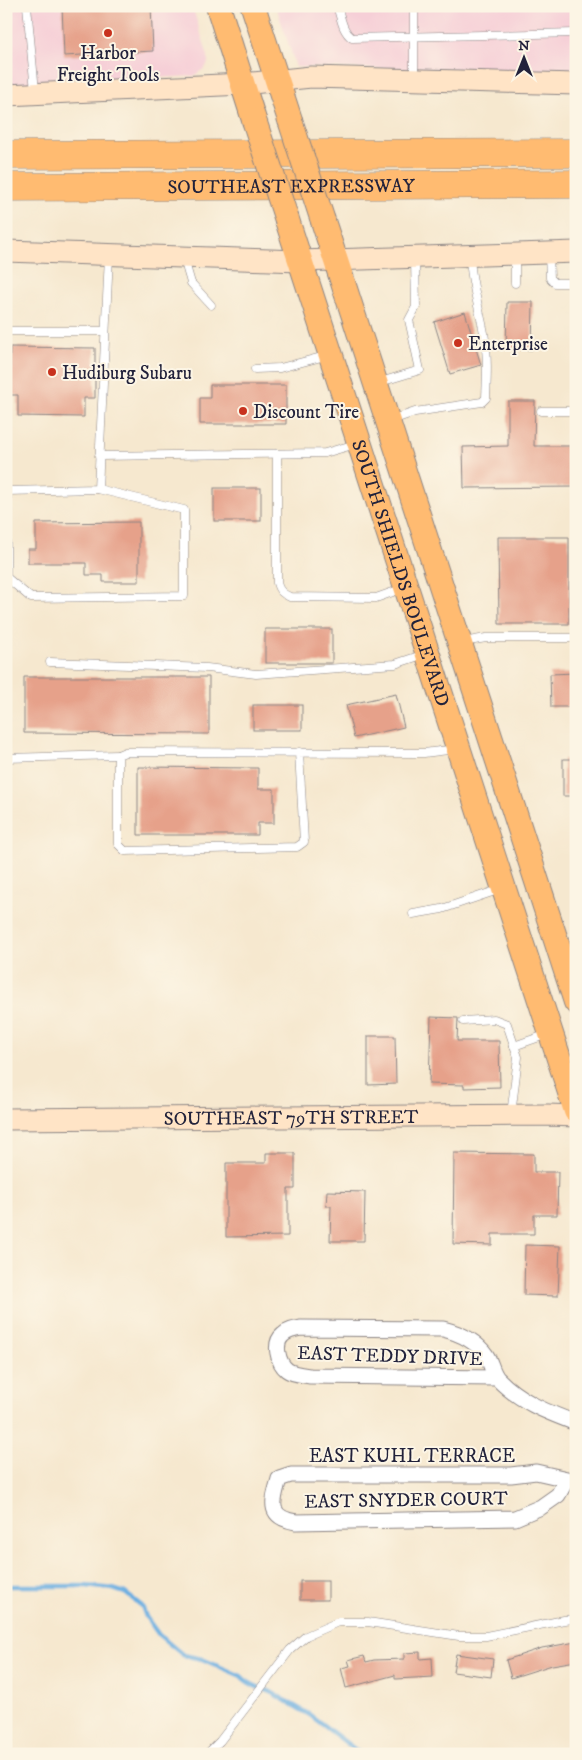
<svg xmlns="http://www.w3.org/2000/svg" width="582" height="1760" viewBox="0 0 582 1760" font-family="'IM FELL DW Pica',serif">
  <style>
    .built { fill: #f6cfd7 }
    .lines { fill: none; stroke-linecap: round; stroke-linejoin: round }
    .stream { stroke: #6cafe1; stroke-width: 4.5 }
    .building { fill: #e6a18a }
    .lane-casing { stroke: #8c8585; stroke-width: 9 }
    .street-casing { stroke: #8c8585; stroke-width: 17 }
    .secondary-casing { stroke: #8c8585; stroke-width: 23 }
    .primary-casing { stroke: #8c8585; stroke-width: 26 }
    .highway-casing { stroke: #8c8585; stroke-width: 29 }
    .lane { stroke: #fff; stroke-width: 8 }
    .street { stroke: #fff; stroke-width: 15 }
    .secondary { stroke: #ffe4c6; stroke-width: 21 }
    .primary { stroke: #ffbb71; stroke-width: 24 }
    .highway { stroke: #ffbb71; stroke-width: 28 }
    .primary-bridge-casing { stroke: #8c8585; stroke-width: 26; stroke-linecap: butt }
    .primary-bridge { stroke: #ffbb71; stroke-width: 24 }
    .poi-dot { fill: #c8321e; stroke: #fcf5e5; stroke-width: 2 }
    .labels { text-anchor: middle; stroke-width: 4; stroke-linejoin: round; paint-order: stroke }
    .poi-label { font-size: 19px; fill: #22223b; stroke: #fcf5e5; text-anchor: start }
    .street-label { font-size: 19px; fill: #22223b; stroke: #fcf5e5 }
  </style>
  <rect width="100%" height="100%" fill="#fcf5e5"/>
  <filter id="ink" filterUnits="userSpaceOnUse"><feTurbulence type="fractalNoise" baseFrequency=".02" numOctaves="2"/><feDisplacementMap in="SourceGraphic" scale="10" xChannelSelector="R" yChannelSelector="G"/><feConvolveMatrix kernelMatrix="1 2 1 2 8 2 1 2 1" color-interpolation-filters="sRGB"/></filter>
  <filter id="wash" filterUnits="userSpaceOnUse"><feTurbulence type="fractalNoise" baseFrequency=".0096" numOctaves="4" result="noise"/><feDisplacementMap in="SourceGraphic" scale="20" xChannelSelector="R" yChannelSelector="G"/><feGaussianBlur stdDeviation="1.12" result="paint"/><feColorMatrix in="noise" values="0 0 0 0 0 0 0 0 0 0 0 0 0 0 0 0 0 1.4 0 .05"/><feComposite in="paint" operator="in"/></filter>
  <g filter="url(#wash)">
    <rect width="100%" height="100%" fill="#f6e8cf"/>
    <g class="built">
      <path d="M6,6h186l16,50v7l-3,5 -11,8 -188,9z"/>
      <path d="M276,6h300v67l-280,-6z"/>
    </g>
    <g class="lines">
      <path class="stream" d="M6,1586h80l27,3 12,4 17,13 4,11 13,18 24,20 19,4 39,17c6,7 19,13 28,15l41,24 51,39"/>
    </g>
    <g id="blocks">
      <g class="building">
        <path d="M62,6h89l2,45 -89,5z"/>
        <path d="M507,302h26l-1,48 -26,-1z"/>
        <path d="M465,312l16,53 -31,9 -16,-52z"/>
        <path d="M10,347l85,1v50h-11v19l-66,-1v-21h-9z"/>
        <path d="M210,385h76v39h-86v-26h10z"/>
        <path d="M508,401h27l-1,45h42v41l-112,1 -1,-41 45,-1z"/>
        <rect x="214" y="488" width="47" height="33"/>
        <path d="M139,522v60h-36v-7h-17v-12h-58v-14h8v-26z"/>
        <path d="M498,537h71v87h-70z"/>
        <rect x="265" y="629" width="67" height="34"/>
        <path d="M576,673v34h-25l-1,-33z"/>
        <path d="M24,677h185v57l-185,-1z"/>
        <path d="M396,694l8,33 -50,11 -8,-33z"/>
        <rect x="253" y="705" width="49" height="25"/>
        <rect x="563" y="759" width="13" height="37"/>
        <path d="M138,767l120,1v21h16v34h-16v12h-120z"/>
        <path d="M431,1017l27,1 -1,23h42l1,46 -36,1v-3l-35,-1z"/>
        <path d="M368,1036h27l1,48 -28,1z"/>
        <path d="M266,1153h29v36h-7v47l-62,1v-74h40z"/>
        <path d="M454,1153l80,1v18h24l-1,43h-23v19h-42v11l-39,-1z"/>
        <path d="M327,1191l38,1 -1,49h-34l1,-35h-5z"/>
        <path d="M525,1245l35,1 -2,50 -34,-1z"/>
        <rect x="300" y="1581" width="28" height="19"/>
        <path d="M576,1642v19l-24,4 -41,13 -5,-18 36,-12z"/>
        <path d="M420,1652v7l12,-1 1,19 -38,2v-4l-49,13 -5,-20 9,-2 -2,-6 16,-4 2,6 8,-2 30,-1v-6z"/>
        <path d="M456,1654l37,5 -2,18 -38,-5z"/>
      </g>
    </g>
  </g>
  <g filter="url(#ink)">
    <use href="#blocks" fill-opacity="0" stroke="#8c8585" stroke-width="1"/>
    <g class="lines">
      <g class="lane-casing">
        <g id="lane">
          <path d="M27,6l8,85"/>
          <path d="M337,6c4,11 5,25 15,32l224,-5"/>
          <path d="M414,6v73"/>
          <path d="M549,255l1,23 5,5h21"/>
          <path d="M184,259l7,24 20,22"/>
          <path d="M515,283v-28"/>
          <path d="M6,331h99"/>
          <path d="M255,369l25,-1 49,-13"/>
          <path d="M377,383l43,-13 -11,-50 7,-13 -1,-48"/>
          <path d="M541,411h35"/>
          <path d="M389,421l26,-9 67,-10 4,-4c1,-21 2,-44 -2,-65 -5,-26 -13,-50 -14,-76"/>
          <path d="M277,454v129c2,8 6,11 13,14l86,1 28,-10"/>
          <path d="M99,456l226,-3 31,-9"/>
          <path d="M6,491l92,-2 11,-233"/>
          <path d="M7,491l-1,86 25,21 153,-2v-86l-86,-21"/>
          <path d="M463,642l23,-4h90"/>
          <path d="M50,662l157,6 49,6 139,-10 30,-10"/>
          <path d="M299,752l5,90 -7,5 -172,4 -7,-7v-89l7,-3 299,1 32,-4"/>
          <path d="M6,758l112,-3"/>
          <path d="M413,914l29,-5 59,-20"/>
          <path d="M463,1021l31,-2 13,5 11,33 -7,58"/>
          <path d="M514,1046l34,-12"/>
          <path d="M207,1754l13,-13 70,-91 16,-14 32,-14h30l91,14h27l78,-16 12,-1"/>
        </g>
      </g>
      <g class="street-casing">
        <g id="street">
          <path d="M497,1378l-187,-2c-7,-1 -18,-2 -23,-6 -9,-7 -14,-27 -4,-35 5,-5 12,-6 18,-7l142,1c16,4 33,12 43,26 5,7 6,18 12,24 22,23 49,33 78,44"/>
          <path d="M536,1472l31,7 -9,16 -17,12 -26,11 -219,4c-30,-5 -23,-21 -17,-43l12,-4h220z"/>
        </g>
      </g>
      <g class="secondary-casing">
        <g id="secondary">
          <path d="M6,95l237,-11 68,-7 265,7"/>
          <path d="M6,251l294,10 276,-9"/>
          <path id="s1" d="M6,1119l542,-4 28,1"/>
        </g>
      </g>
      <g class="primary-casing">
        <g id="primary">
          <path d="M218,6l36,114"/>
          <path d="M253,6l37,114"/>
          <path id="s2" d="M287,220l289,891"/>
          <path d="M323,221l253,781"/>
        </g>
      </g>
      <g class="highway-casing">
        <g id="highway">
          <path d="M6,155l570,-2"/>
          <path id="s3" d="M6,187l570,-3"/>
        </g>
      </g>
      <use href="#lane" class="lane"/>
      <use href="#street" class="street"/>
      <use href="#secondary" class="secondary"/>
      <use href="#primary" class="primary"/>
      <use href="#highway" class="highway"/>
      <g class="primary-bridge-casing">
        <g id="primary-bridge">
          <path d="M254,120l33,100"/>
          <path d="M290,120l33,101"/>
        </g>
      </g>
      <use href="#primary-bridge" class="primary-bridge"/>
    </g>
  </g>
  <g class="poi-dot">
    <circle cx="108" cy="33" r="5"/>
    <circle cx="458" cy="343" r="5"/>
    <circle cx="52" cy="372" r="5"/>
    <circle cx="243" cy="411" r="5"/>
  </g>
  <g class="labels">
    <g class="poi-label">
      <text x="108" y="59" text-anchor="middle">Harbor<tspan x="108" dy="22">Freight Tools</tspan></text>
      <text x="468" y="350">Enterprise</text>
      <text x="62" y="379">Hudiburg Subaru</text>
      <text x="253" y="418">Discount Tire</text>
    </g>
    <g class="street-label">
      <text dy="7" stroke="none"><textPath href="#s3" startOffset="285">SOUTHEAST EXPRESSWAY</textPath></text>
      <text dy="7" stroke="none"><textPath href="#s2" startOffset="371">SOUTH SHIELDS BOULEVARD</textPath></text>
      <text dy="7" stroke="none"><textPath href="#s1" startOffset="285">SOUTHEAST 79TH STREET</textPath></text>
      <text transform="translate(390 1355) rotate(2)" y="7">EAST TEDDY DRIVE</text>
      <text x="412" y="1462">EAST KUHL TERRACE</text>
      <text transform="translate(406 1499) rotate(-1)" y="7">EAST SNYDER COURT</text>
    </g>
  </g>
  <rect width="582" height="1760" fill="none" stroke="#fcf5e5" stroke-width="25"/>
  <g transform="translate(524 58)" stroke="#fcf5e5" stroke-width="4" paint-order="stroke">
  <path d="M0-4L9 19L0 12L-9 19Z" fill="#22223b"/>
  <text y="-8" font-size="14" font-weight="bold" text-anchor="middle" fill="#22223b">N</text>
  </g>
</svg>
